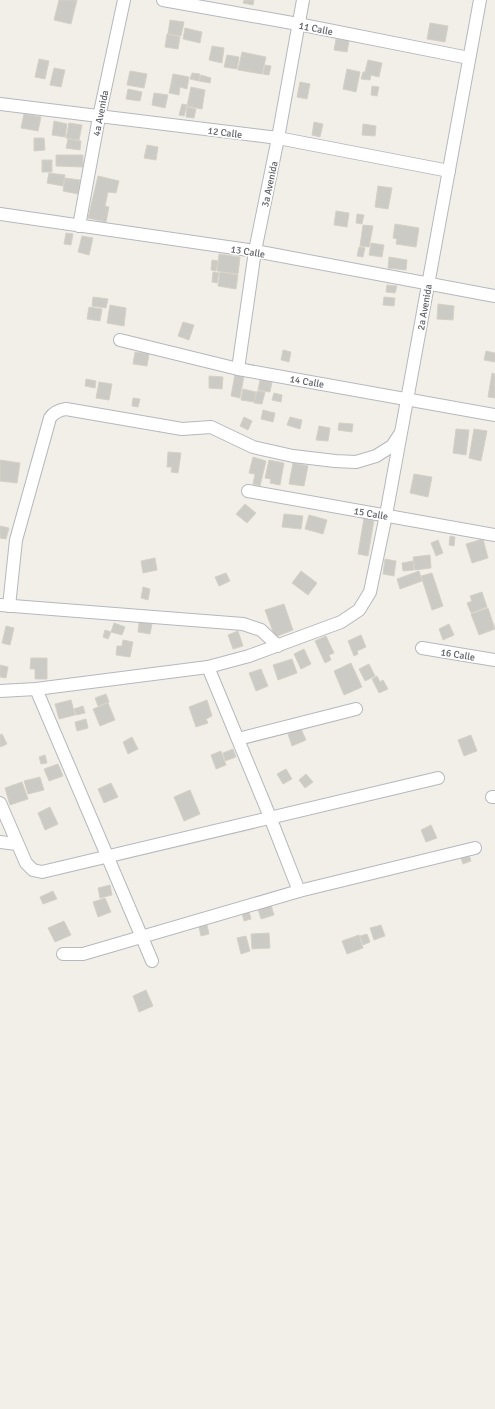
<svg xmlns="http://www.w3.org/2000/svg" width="495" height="1409" viewBox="0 0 495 1409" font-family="Signika,sans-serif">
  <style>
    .building { fill: #cccac5; stroke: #d6d1c6 }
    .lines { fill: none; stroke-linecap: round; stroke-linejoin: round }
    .street-casing { stroke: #b5b8bc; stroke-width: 14 }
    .street { stroke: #fff; stroke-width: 12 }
    .labels { text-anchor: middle; stroke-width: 3.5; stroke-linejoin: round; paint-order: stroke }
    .street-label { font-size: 10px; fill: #5f6368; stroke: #fff }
  </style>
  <rect width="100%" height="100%" fill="#f1efe8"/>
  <g class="building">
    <path d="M59,0h18l-6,24 -17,-4z"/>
    <path d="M244,0h10l-1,5 -10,-2z"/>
    <path d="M170,20l14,2 -3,14 -13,-2z"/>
    <path d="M430,23l18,3 -3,16 -18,-3z"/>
    <path d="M185,28l17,4 -2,11 -17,-4z"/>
    <path d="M167,34l13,3 -2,12 -13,-2z"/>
    <path d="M336,39l13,2 -2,11 -13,-2z"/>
    <path d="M212,46l12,2 -2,15 -13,-3z"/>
    <path d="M242,52l24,5 -4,17 -24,-4z"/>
    <path d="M227,55l12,2 -2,12 -13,-2z"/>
    <path d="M39,59l10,2 -4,18 -10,-2z"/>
    <path d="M368,60l14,3 -3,14 -8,-2 -1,5 -9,-1 2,-7h2z"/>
    <path d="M265,65l6,1 -2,9 -6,-1z"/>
    <path d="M54,68l11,2 -4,17 -11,-2z"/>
    <path d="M347,69l13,3 -4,20 -13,-3z"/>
    <path d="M130,71l17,3 -3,14 -17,-3z"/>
    <path d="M192,73l8,1 -1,7 -9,-2z"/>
    <path d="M173,74l16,3 -2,12 -7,-2 -1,8 -10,-2z"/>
    <path d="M201,75l10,3 -1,5 -11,-2z"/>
    <path d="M300,82l10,2 -3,15 -10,-2z"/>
    <path d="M372,86l7,1 -2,9 -6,-1z"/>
    <path d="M191,87l14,3 -3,19 -15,-3z"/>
    <path d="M128,89l14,3 -2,9 -14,-2z"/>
    <path d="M154,93l14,2 -3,13 -13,-3z"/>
    <path d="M182,104l5,1 -3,11 -5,-1z"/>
    <path d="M187,107l9,2 -2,9 -8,-1z"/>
    <path d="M24,114l17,3 -3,14 -17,-3z"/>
    <path d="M54,121l13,3 -2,13 -13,-2z"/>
    <path d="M314,122l9,2 -3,13 -8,-2z"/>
    <path d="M69,123l13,2 -3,15 -13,-2z"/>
    <path d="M363,124l13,2 -1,10 -13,-1z"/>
    <path d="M34,138h10l1,12 -11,1z"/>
    <path d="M68,139l13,2 -1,9 -14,-2z"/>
    <path d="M147,145l11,2 -2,13 -12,-2z"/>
    <path d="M56,155h27v12l-27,-1z"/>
    <rect x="42" y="160" width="10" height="12"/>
    <path d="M49,173l16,2 -2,11 -16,-3z"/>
    <path d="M98,176l21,5 -3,12 -8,-1 -3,14 4,1 -3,15 -18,-4z"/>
    <path d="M65,178l15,2 -2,14 -15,-3z"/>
    <path d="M378,186l14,2 -4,21 -13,-2z"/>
    <path d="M336,211l13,2 -2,14 -13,-2z"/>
    <path d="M357,214l7,1 -2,9 -6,-1z"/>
    <path d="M395,224l24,4 -3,19 -20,-3 1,-5 -4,-1z"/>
    <path d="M363,225l10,1 -4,21 -9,-1z"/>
    <path d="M66,233l7,1 -2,11 -7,-1z"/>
    <path d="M82,236l11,2 -4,17 -11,-3z"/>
    <path d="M371,243l13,2 -2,12 -13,-2z"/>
    <path d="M359,247l6,1 -2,9 -6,-1z"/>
    <path d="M219,254l21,3 -2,17 -21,-3z"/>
    <path d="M389,257l18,3 -1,10 -18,-2z"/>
    <path d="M212,260l6,1 -2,10 -5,-1z"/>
    <path d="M213,272l6,1 -2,10 -5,-1z"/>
    <path d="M220,272l18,3 -2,14 -18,-3z"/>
    <path d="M387,285l10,1 -2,7 -9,-1z"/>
    <path d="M93,297l15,2 -2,9 -14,-2z"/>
    <path d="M384,297l11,1 -1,8 -11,-1z"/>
    <path d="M438,304l16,2 -1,14 -16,-1z"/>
    <path d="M110,305l16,3 -2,18 -17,-3z"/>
    <path d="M89,307l13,2 -2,12 -13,-2z"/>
    <path d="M183,322l11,3 -5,15 -11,-4z"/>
    <path d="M283,350l8,2 -2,10 -8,-2z"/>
    <path d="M486,351l9,2v9l-11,-2z"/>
    <path d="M135,352l14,2 -2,12 -14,-2z"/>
    <path d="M492,373l3,1v24l-7,-1z"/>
    <path d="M235,374l9,2 -4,22 -9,-2z"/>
    <path d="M209,376l14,1 -1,12 -13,-1z"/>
    <path d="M86,379l10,2 -1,7 -10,-2z"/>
    <path d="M260,380l12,2 -2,10 -12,-2z"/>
    <path d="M99,382l13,2 -3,16 -13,-2z"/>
    <path d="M243,389l13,3 -2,10 -13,-2z"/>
    <path d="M257,391l8,1 -3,12 -8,-1z"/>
    <path d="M274,393l8,2 -1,7 -9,-2z"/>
    <path d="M133,398l7,1 -2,8 -6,-1z"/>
    <path d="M263,410l12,3 -2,9 -12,-3z"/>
    <path d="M244,417l8,4 -4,9 -8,-4z"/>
    <path d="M290,417l12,3 -2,9 -13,-4z"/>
    <path d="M339,423l14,1 -1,8 -14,-2z"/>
    <path d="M319,426l11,2 -2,13 -12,-1z"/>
    <path d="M456,429l13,1 -3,25 -13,-2z"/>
    <path d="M474,429l13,2 -6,30 -12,-3z"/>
    <path d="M168,452l13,1 -3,20 -7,-1 1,-5h-5z"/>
    <path d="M253,457l13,4 -6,25 -7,-2 2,-10 -6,-1z"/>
    <path d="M0,460l20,3 -3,20 -17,-2z"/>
    <path d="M269,460l15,3 -4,22 -10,-2 1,-4 -6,-1z"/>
    <path d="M293,463l15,3 -4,20 -15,-2z"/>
    <path d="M414,474l18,3 -4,20 -18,-4z"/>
    <path d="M245,504l11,9 -9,10 -11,-9z"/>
    <path d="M284,514l19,2 -2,13 -19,-2z"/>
    <path d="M309,515l18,5 -4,14 -18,-5z"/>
    <path d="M364,518l10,2 -6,36 -10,-2z"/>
    <path d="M0,526l9,2 -3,11 -6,-1z"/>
    <path d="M450,536l5,1 -1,9 -5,-1z"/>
    <path d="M483,539l5,19 -16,5 -6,-19z"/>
    <path d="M438,540l5,13 -7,3 -5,-13z"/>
    <path d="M430,555l1,13 -16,2 -2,-13z"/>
    <path d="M155,558l2,12 -14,3 -2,-12z"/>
    <path d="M385,559l11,2 -2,15 -11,-2z"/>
    <path d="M413,561l1,9 -11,1 -1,-8z"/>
    <path d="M301,571l16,12 -9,12 -16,-12z"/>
    <path d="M419,571l3,10 -22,8 -3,-10z"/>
    <path d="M226,573l4,8 -11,5 -4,-9z"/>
    <path d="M432,573l11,33 -11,4 -11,-34z"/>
    <path d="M143,587l7,2 -2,11 -7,-2z"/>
    <path d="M482,592l5,15 -16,6 -4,-10 5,-2 -2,-5z"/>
    <path d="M284,604l9,26 -18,7 -10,-27z"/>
    <path d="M488,608l7,21 -16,6 -8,-21z"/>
    <path d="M139,622l13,2 -2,10 -12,-2z"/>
    <path d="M114,623l11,4 -3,8 -11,-3z"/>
    <path d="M449,624l5,11 -11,5 -4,-11z"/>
    <path d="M6,626l8,2 -4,17 -8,-2z"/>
    <path d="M105,630l6,2 -3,7 -5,-2z"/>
    <path d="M238,631l5,15 -10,3 -5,-14z"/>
    <path d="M361,635l5,12 -9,4 1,3 -4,2 -6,-15z"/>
    <path d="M326,636l8,17 -5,2 2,5 -6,3 -10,-22z"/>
    <path d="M123,640l10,2 -3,15 -14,-2 1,-9h5z"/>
    <path d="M304,649l7,15 -10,5 -7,-15z"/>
    <path d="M31,658h16v21h-12v-10h-5z"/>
    <path d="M292,659l5,14 -19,7 -5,-15z"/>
    <path d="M351,663l11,24 -18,8 -10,-24z"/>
    <path d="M369,664l6,12 -10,5 -6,-12z"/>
    <path d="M0,665l8,2 -2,11 -6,-1z"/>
    <path d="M261,669l7,17 -12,5 -7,-18z"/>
    <path d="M377,676l3,6 3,-2 5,9 -9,4 -7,-14z"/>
    <path d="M106,694l3,8 -11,4 -3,-8z"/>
    <path d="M71,700l4,15 -16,4 -4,-15z"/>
    <path d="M207,700l5,16 -6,3 2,4 -12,4 -7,-20z"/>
    <path d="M108,703l7,17 -15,6 -7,-17z"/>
    <path d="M83,706l2,7 -9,2 -2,-6z"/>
    <path d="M86,719l2,9 -11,3 -2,-9z"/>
    <path d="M301,729l5,11 -14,6 -4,-12z"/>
    <path d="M2,734l5,10 -7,3v-12z"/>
    <path d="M471,735l6,16 -13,5 -6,-16z"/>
    <path d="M132,737l6,12 -10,5 -5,-12z"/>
    <path d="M233,749l3,8 -11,4 -2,-8z"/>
    <path d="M221,751l5,14 -10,4 -5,-14z"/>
    <path d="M45,755l2,8 -6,1 -2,-7z"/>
    <path d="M58,764l5,12 -14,5 -5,-12z"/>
    <path d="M286,769l6,10 -9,5 -6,-10z"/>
    <path d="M306,774l7,8 -8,6 -6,-8z"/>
    <path d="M40,777l4,13 -16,4 -4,-13z"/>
    <path d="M22,782l6,17 -18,6 -5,-17z"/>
    <path d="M111,783l7,14 -14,6 -6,-14z"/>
    <path d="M190,790l10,24 -16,7 -10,-24z"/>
    <path d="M50,807l8,17 -13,6 -7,-17z"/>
    <path d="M431,825l6,13 -11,4 -5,-12z"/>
    <path d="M468,852l3,9 -8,3 -3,-9z"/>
    <path d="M110,885l2,10 -12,3 -2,-10z"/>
    <path d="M53,891l4,8 -14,5 -3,-7z"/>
    <path d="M105,898l6,14 -13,5 -5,-15z"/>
    <path d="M271,905l3,10 -13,4 -3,-10z"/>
    <path d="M249,911l2,8 -7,2 -2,-8z"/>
    <path d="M64,921l7,14 -16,7 -7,-14z"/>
    <path d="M207,925l2,9 -8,2 -2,-9z"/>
    <path d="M381,925l4,11 -11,4 -4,-12z"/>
    <path d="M269,933l1,15 -18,1 -1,-15z"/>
    <path d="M367,934l3,8 -7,3 -3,-9z"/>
    <path d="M359,935l4,13 -16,6 -5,-13z"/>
    <path d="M246,936l4,15 -9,3 -4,-16z"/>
    <path d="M146,990l7,16 -14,6 -6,-16z"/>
  </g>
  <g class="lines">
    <g class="street-casing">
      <g id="street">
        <path d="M163,0l135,24 171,34"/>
        <path d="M0,104l278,34 171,33"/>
        <path d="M0,214l255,37 240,45"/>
        <path d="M79,226l20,-109 25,-117"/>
        <path d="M120,340l118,29 257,46"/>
        <path d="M238,369l17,-118 23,-113 25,-138"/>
        <path d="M248,491l247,44"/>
        <path d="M0,605l243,19 18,6 17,16"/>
        <path d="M9,606l7,-66 34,-122c4,-6 9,-8 16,-9l116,20 29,-2 42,20 40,9 42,5 21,1 20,-6 16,-10 8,-12"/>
        <path d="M422,648l73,12"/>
        <path d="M208,667l62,150 29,74"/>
        <path d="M36,689l116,272"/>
        <path d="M0,691l36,-2 172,-22 41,-11 92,-34 18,-12 11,-18 16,-77 94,-515"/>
        <path d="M238,739l118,-30"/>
        <path d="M492,797h3"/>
        <path d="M0,803l26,60 7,7 9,2 396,-94"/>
        <path d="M0,842l17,2"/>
        <path d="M63,954h20l216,-63 176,-43"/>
      </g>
    </g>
    <use href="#street" class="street"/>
  </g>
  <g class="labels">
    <g class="street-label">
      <text transform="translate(316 28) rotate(11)" y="4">11 Calle</text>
      <text transform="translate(100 113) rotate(-79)" y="4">4a Avenida</text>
      <text transform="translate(225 132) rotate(7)" y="4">12 Calle</text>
      <text transform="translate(269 184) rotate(-78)" y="4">3a Avenida</text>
      <text transform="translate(248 251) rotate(9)" y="4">13 Calle</text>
      <text transform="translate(424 307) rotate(-80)" y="4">2a Avenida</text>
      <text transform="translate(307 381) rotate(10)" y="4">14 Calle</text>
      <text transform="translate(371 513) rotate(10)" y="4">15 Calle</text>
      <text transform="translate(458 654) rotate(9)" y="4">16 Calle</text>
    </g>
  </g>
</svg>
